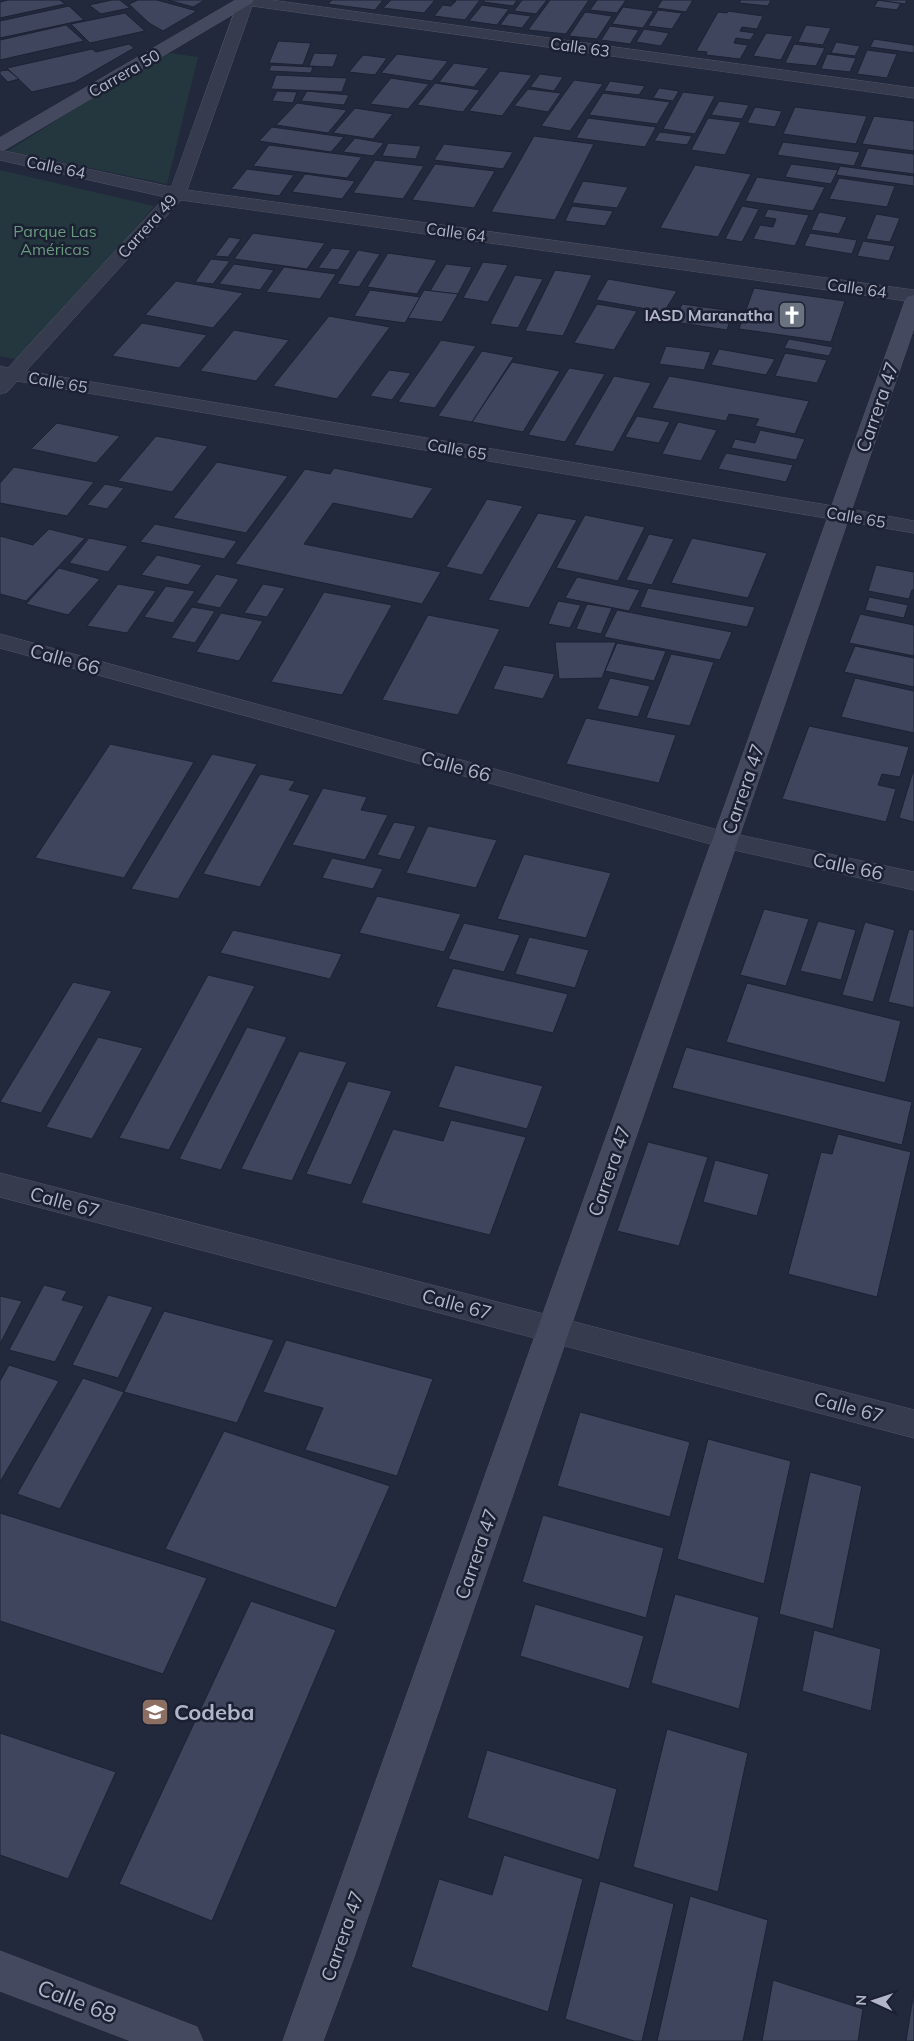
<svg xmlns="http://www.w3.org/2000/svg" width="914" height="2041" viewBox="0 0 914 2041" font-family="Mulish,sans-serif">
  <style>
    .green { fill: #24363e }
    .building { fill: #3e455d; stroke: #1d2234 }
    .lines { fill: none; stroke-linecap: round; stroke-linejoin: round }
    .street-casing { stroke: #515668; stroke-width: 1 }
    .secondary-casing { stroke: #515668; stroke-width: 1 }
    .street { fill: #363b4d; fill-rule: evenodd }
    .secondary { fill: #444960; fill-rule: evenodd }
    .labels { text-anchor: middle; stroke-width: 5; stroke-linejoin: round; paint-order: stroke }
    .far-street-label { font-size: 16px; fill: #b2b6c8; stroke: #1b2032 }
    .far-park-label { font-size: 16px; fill: #689a7d; stroke: #1b2032 }
    .far-poi-label { font-size: 16px; font-weight: bold; fill: #b2b6c8; stroke: #1b2032; text-anchor: end }
    .street-label { font-size: 19px; fill: #b2b6c8; stroke: #1b2032 }
    .near-poi-label { font-size: 22px; font-weight: bold; fill: #b2b6c8; stroke: #1b2032; text-anchor: start }
    .near-street-label { font-size: 22px; fill: #b2b6c8; stroke: #1b2032 }
  </style>
  <rect width="100%" height="100%" fill="#22293d"/>
  <g class="green">
    <path d="M170,53l28,4 -31,127 -159,-33 132,-84z"/>
    <path d="M0,170l154,36 -128,155 -26,-5z"/>
  </g>
  <g class="building">
    <path d="M8,0h52l5,4 -65,14v-16z"/>
    <path d="M112,0h8l10,8 -29,6 -12,-9z"/>
    <path d="M138,0h19l40,11 -34,20 -14,-8 -20,-19z"/>
    <path d="M168,0h37l-12,7z"/>
    <path d="M332,0h51l-8,10 -47,-6z"/>
    <path d="M391,0h44l-11,13 -41,-5z"/>
    <path d="M450,0h30l-15,20 -31,-4 9,-11 8,1 5,-5z"/>
    <path d="M485,0h32l-4,6 -30,-4z"/>
    <path d="M522,0h25l-11,14 -22,-3z"/>
    <path d="M550,0h39l-23,34 -38,-4z"/>
    <path d="M597,0h29l-9,13 -27,-3z"/>
    <path d="M662,0h31l-7,12 -29,-4z"/>
    <path d="M741,0h30l-3,6 -29,-3z"/>
    <path d="M878,0l23,3 -4,7 -23,-3z"/>
    <path d="M878,0h29l-2,4z"/>
    <path d="M482,5l27,4 -12,16 -28,-4z"/>
    <path d="M69,6l15,14 -84,18v-17z"/>
    <path d="M623,7l31,4 -11,17 -31,-4z"/>
    <path d="M658,10l24,3 -10,16 -24,-3z"/>
    <path d="M728,11l35,5 -6,13 -15,-2 -2,4 15,2 -5,7 -14,-2 -2,5 14,2 -8,14 -34,-4 1,-3 -11,-1 22,-39 9,1z"/>
    <path d="M585,12l27,4 -15,23 -28,-3z"/>
    <path d="M125,13l20,18 -55,12 -19,-19z"/>
    <path d="M509,13l22,3 -9,12 -22,-3z"/>
    <path d="M66,25l18,16 -84,19v-20z"/>
    <path d="M806,25l25,3 -8,17 -25,-3z"/>
    <path d="M610,26l29,4 -9,14 -29,-4z"/>
    <path d="M644,29l25,4 -8,13 -25,-4z"/>
    <path d="M766,33l27,3 -12,24 -28,-4z"/>
    <path d="M874,39l40,6v8l-44,-6z"/>
    <path d="M278,41l33,2 -8,22 -34,-2z"/>
    <path d="M836,42l24,4 -5,10 -24,-3z"/>
    <path d="M129,44l5,4 -59,34 -43,10 -25,-24 85,-19 4,3z"/>
    <path d="M794,44l31,4 -9,18 -31,-3z"/>
    <path d="M867,50l30,4 -10,24 -30,-4z"/>
    <path d="M314,53l24,1 -5,13 -24,-1z"/>
    <path d="M397,54l51,7 -16,20 -51,-8z"/>
    <path d="M827,54l29,4 -6,14 -29,-3z"/>
    <path d="M363,55l24,3 -12,17 -26,-3z"/>
    <path d="M454,63l35,5 -15,19 -35,-5z"/>
    <path d="M271,65l42,2 -2,6 -42,-2z"/>
    <path d="M8,70l11,9 -11,3 -8,-8v-3z"/>
    <path d="M500,71l32,4 -30,41 -33,-5z"/>
    <path d="M540,74l23,3 -9,14 -24,-4z"/>
    <path d="M276,75l71,3 -5,14 -71,-3z"/>
    <path d="M391,78l38,6 -21,25 -38,-5z"/>
    <path d="M574,80l29,4 -33,47 -29,-5z"/>
    <path d="M610,81l35,5 -6,9 -35,-4z"/>
    <path d="M435,83l45,7 -17,22 -46,-7z"/>
    <path d="M659,88l20,3 -6,10 -20,-3z"/>
    <path d="M528,89l33,4 -13,19 -34,-6z"/>
    <path d="M277,91l20,1 -4,11 -21,-2z"/>
    <path d="M307,91l42,4 -5,10 -43,-4z"/>
    <path d="M683,92l32,4 -20,38 -32,-5z"/>
    <path d="M603,93l67,9 -13,22 -68,-9z"/>
    <path d="M719,101l30,4 -7,14 -31,-4z"/>
    <path d="M297,103l50,7 -19,23 -52,-8z"/>
    <path d="M755,107l27,4 -7,16 -28,-4z"/>
    <path d="M795,107l72,9 -11,28 -73,-10z"/>
    <path d="M355,108l38,6 -20,25 -40,-6z"/>
    <path d="M874,116l40,5v30l-52,-7z"/>
    <path d="M588,118l68,9 -11,20 -69,-9z"/>
    <path d="M708,118l33,4 -16,33 -34,-5z"/>
    <path d="M272,127l72,10 -13,15 -72,-11z"/>
    <path d="M660,132l32,4 -5,9 -33,-4z"/>
    <path d="M534,136l60,8 -39,76 -64,-8z"/>
    <path d="M355,138l29,5 -11,13 -30,-4z"/>
    <path d="M783,142l77,10 -6,14 -77,-11z"/>
    <path d="M388,143l33,3 -5,13 -34,-3z"/>
    <path d="M444,144l69,8 -10,17 -69,-9z"/>
    <path d="M269,145l93,12 -15,21 -94,-12z"/>
    <path d="M868,148l46,6v20l-54,-7z"/>
    <path d="M375,160l49,6 -21,33 -50,-6z"/>
    <path d="M435,164l60,7 -21,37 -62,-8z"/>
    <path d="M791,164l47,6 -7,14 -46,-7z"/>
    <path d="M695,165l56,9 -33,63 -58,-9z"/>
    <path d="M840,166l74,10v10l-78,-11z"/>
    <path d="M247,169l47,6 -15,21 -48,-7z"/>
    <path d="M305,174l50,7 -13,18 -50,-7z"/>
    <path d="M757,177l68,10 -12,24 -68,-10z"/>
    <path d="M839,178l56,8 -8,21 -58,-8z"/>
    <path d="M583,181l45,6 -11,21 -45,-5z"/>
    <path d="M572,206l41,5 -8,15 -40,-5z"/>
    <path d="M742,206l17,3 -17,33 -17,-3z"/>
    <path d="M768,209l41,6 -14,31 -42,-7 7,-14 13,2 3,-8 -12,-2z"/>
    <path d="M819,212l28,5 -8,17 -28,-4z"/>
    <path d="M876,214l24,4 -10,24 -24,-3z"/>
    <path d="M253,233l72,10 -18,26 -73,-10z"/>
    <path d="M810,233l47,7 -5,14 -48,-8z"/>
    <path d="M229,237l12,2 -13,18 -13,-1z"/>
    <path d="M863,241l32,5 -6,15 -32,-5z"/>
    <path d="M332,248l19,2 -13,20 -20,-2z"/>
    <path d="M358,250l22,4 -21,33 -22,-3z"/>
    <path d="M388,253l49,7 -20,34 -50,-7z"/>
    <path d="M211,259l19,2 -17,23 -18,-2z"/>
    <path d="M483,262l25,3 -20,37 -25,-4z"/>
    <path d="M234,264l40,6 -14,20 -41,-6z"/>
    <path d="M446,264l26,3 -14,27 -28,-3z"/>
    <path d="M284,267l52,7 -16,25 -54,-7z"/>
    <path d="M555,270l37,5 -29,61 -38,-5z"/>
    <path d="M515,275l28,4 -25,49 -28,-4z"/>
    <path d="M608,279l69,12 -13,21 -68,-12z"/>
    <path d="M176,281l67,12 -30,35 -68,-13z"/>
    <path d="M754,288l91,13 -14,41 -92,-13z"/>
    <path d="M370,290l50,7 -15,26 -51,-7z"/>
    <path d="M424,290l34,4 -16,28 -34,-4z"/>
    <path d="M597,304l40,7 -23,39 -40,-7z"/>
    <path d="M682,304l51,7 -6,19 -53,-8z"/>
    <path d="M329,316l61,11 -53,72 -64,-13z"/>
    <path d="M142,323l65,12 -28,33 -67,-12z"/>
    <path d="M234,330l55,10 -33,41 -56,-10z"/>
    <path d="M789,339l44,8 -4,9 -45,-8z"/>
    <path d="M441,340l35,6 -41,62 -37,-6z"/>
    <path d="M666,346l45,6 -7,18 -45,-6z"/>
    <path d="M719,349l56,10 -9,16 -55,-10z"/>
    <path d="M482,351l32,6 -42,65 -34,-6z"/>
    <path d="M785,353l42,7 -10,23 -42,-7z"/>
    <path d="M512,362l48,9 -37,61 -51,-10z"/>
    <path d="M569,368l36,6 -40,68 -37,-7z"/>
    <path d="M389,370l22,3 -19,27 -22,-4z"/>
    <path d="M614,376l37,7 -38,69 -39,-7z"/>
    <path d="M669,376l140,25 -14,33 -40,-8 4,-7 -30,-5 -3,7 -74,-13z"/>
    <path d="M637,416l33,6 -11,21 -34,-6z"/>
    <path d="M678,422l39,8 -16,31 -39,-7z"/>
    <path d="M57,423l63,13 -24,27 -65,-14z"/>
    <path d="M760,430l45,9 -9,21 -65,-12 4,-9 20,4z"/>
    <path d="M156,436l52,10 -36,46 -54,-11z"/>
    <path d="M726,453l67,12 -7,17 -68,-13z"/>
    <path d="M217,462l71,14 -42,57 -73,-15z"/>
    <path d="M14,467l80,15 -27,34 -67,-13v-20z"/>
    <path d="M334,468l99,20 -21,31 -79,-16 -29,41 137,28 -19,32 -187,-40 70,-95 25,5z"/>
    <path d="M105,484l19,4 -17,21 -20,-4z"/>
    <path d="M487,499l36,7 -41,69 -36,-8z"/>
    <path d="M538,513l39,7 -48,88 -41,-8z"/>
    <path d="M585,515l60,12 -27,54 -62,-13z"/>
    <path d="M155,524l82,17 -13,18 -84,-17z"/>
    <path d="M49,529l36,9 -59,63 -26,-7v-58l33,9z"/>
    <path d="M649,534l25,5 -22,46 -26,-5z"/>
    <path d="M89,538l39,8 -20,26 -39,-9z"/>
    <path d="M692,538l75,15 -19,45 -77,-15z"/>
    <path d="M157,555l45,10 -14,20 -47,-10z"/>
    <path d="M876,565l38,7v18h-2l-3,9 -41,-8z"/>
    <path d="M59,568l41,11 -32,36 -42,-11z"/>
    <path d="M216,574l23,5 -19,29 -24,-5z"/>
    <path d="M577,577l63,13 -11,21 -64,-13z"/>
    <path d="M118,584l38,7 -29,42 -40,-7z"/>
    <path d="M263,584l22,4 -18,29 -23,-4z"/>
    <path d="M166,586l29,5 -22,32 -29,-6z"/>
    <path d="M648,588l107,19 -8,20 -107,-20z"/>
    <path d="M324,592l68,13 -50,90 -71,-13z"/>
    <path d="M869,597l39,8 -4,13 -39,-8z"/>
    <path d="M558,601l23,4 -11,23 -22,-4z"/>
    <path d="M587,604l25,4 -11,26 -25,-5z"/>
    <path d="M192,607l23,4 -20,32 -24,-5z"/>
    <path d="M617,610l115,22 -12,28 -116,-23z"/>
    <path d="M221,613l42,8 -24,40 -43,-9z"/>
    <path d="M860,614l54,11v31l-65,-13z"/>
    <path d="M428,615l72,14 -42,86 -76,-15z"/>
    <path d="M555,642h61l-14,36 -43,1z"/>
    <path d="M617,643l49,8 -12,30 -49,-10z"/>
    <path d="M855,646l59,12v29l-70,-15z"/>
    <path d="M671,654l43,8 -24,64 -44,-8z"/>
    <path d="M504,665l51,9 -12,25 -50,-10z"/>
    <path d="M610,678l40,8 -12,31 -41,-8z"/>
    <path d="M855,678l59,13v42l-73,-16z"/>
    <path d="M586,718l90,17 -17,48 -93,-19z"/>
    <path d="M809,726l100,21 -9,30 -18,-3 -4,11 18,4 -10,33 -104,-23z"/>
    <path d="M110,744l84,18 -70,116 -89,-20z"/>
    <path d="M212,754l45,10 -79,135 -47,-10z"/>
    <path d="M914,768v54l-15,-4z"/>
    <path d="M260,774l35,7 -6,9 21,5 -50,92 -57,-13z"/>
    <path d="M323,788l44,9 -6,13 27,5 -23,45 -73,-15z"/>
    <path d="M394,822l22,4 -16,34 -23,-5z"/>
    <path d="M428,826l69,14 -21,48 -70,-15z"/>
    <path d="M524,854l87,19 -25,65 -89,-19z"/>
    <path d="M332,858l51,11 -10,20 -51,-11z"/>
    <path d="M377,896l84,18 -17,38 -85,-19z"/>
    <path d="M764,909l45,10 -23,67 -46,-11z"/>
    <path d="M818,921l38,9 -15,50 -41,-9z"/>
    <path d="M865,922l30,8 -22,72 -31,-7z"/>
    <path d="M464,923l56,12 -16,37 -56,-13z"/>
    <path d="M909,929l5,1v78l-26,-6z"/>
    <path d="M233,930l109,24 -12,25 -110,-26z"/>
    <path d="M529,937l60,13 -14,38 -60,-14z"/>
    <path d="M453,968l115,26 -15,39 -117,-26z"/>
    <path d="M208,975l47,11 -86,164 -50,-12z"/>
    <path d="M73,982l39,9 -71,122 -41,-11z"/>
    <path d="M747,983l154,38 -16,62 -159,-41z"/>
    <path d="M247,1027l40,10 -66,133 -42,-11z"/>
    <path d="M98,1037l45,11 -51,91 -46,-12z"/>
    <path d="M686,1047l226,55 -10,43 -230,-57z"/>
    <path d="M299,1051l48,11 -55,119 -51,-12z"/>
    <path d="M455,1065l88,21 -16,43 -89,-22z"/>
    <path d="M348,1081l44,10 -41,94 -45,-11z"/>
    <path d="M451,1120l75,17 -36,98 -129,-32 32,-74 50,12z"/>
    <path d="M838,1134l73,18 -34,145 -89,-23 33,-122 11,2z"/>
    <path d="M648,1142l60,15 -29,89 -62,-15z"/>
    <path d="M715,1160l54,14 -12,42 -54,-14z"/>
    <path d="M44,1285l23,6 -5,9 22,6 -29,56 -46,-12z"/>
    <path d="M108,1295l45,12 -35,71 -46,-13z"/>
    <path d="M0,1296l22,5 -22,43z"/>
    <path d="M164,1311l110,29 -37,83 -113,-31z"/>
    <path d="M286,1340l147,39 -36,97 -92,-26 18,-42 -60,-16z"/>
    <path d="M9,1365l50,16 -59,101v-101z"/>
    <path d="M83,1378l41,14 -64,117 -43,-15z"/>
    <path d="M580,1412l110,30 -20,75 -113,-31z"/>
    <path d="M224,1431l166,55 -54,122 -171,-59z"/>
    <path d="M708,1439l83,22 -27,123 -87,-25z"/>
    <path d="M810,1472l52,14 -29,143 -54,-15z"/>
    <path d="M0,1513l207,65 -44,96 -163,-53z"/>
    <path d="M543,1515l121,33 -18,70 -124,-36z"/>
    <path d="M675,1594l84,23 -20,92 -88,-26z"/>
    <path d="M251,1601l85,29 -124,291 -93,-37z"/>
    <path d="M535,1604l109,32 -15,53 -109,-33z"/>
    <path d="M814,1630l67,19 -10,62 -69,-20z"/>
    <path d="M667,1729l81,24 -30,139 -85,-25z"/>
    <path d="M0,1733l116,39 -48,107 -68,-24z"/>
    <path d="M487,1750l130,39 -18,71 -132,-42z"/>
    <path d="M504,1855l79,24 -35,133 -137,-45 28,-88 53,16z"/>
    <path d="M600,1881l74,23 -32,137h-8l-69,-22z"/>
    <path d="M690,1896l78,24 -25,121h-86z"/>
    <path d="M773,1980l90,29 -5,32h-96z"/>
    <path d="M914,1991v50h-8z"/>
  </g>
  <g class="lines">
    <g class="street-casing">
      <g id="street">
        <path d="M239,0h32l643,88v10l-662,-92 -65,184 727,100v12l-733,-102 -155,171 813,136 75,14v12l-897,-152 -10,11 -7,2v-28l8,2 157,-171 -165,-37v-10l171,37z"/>
        <path d="M0,634l725,198 189,40v18l-189,-42 -725,-200z"/>
        <path d="M0,1173l914,237v28l-914,-241z"/>
      </g>
    </g>
    <g class="secondary-casing">
      <g id="secondary">
        <path d="M236,0h18l-2,3 -246,146 -6,1v-12z"/>
        <path d="M914,295v33l-561,1632 -30,81h-40l622,-1740 2,-4z"/>
        <path d="M0,1951l197,76 6,14h-72l-131,-50z"/>
      </g>
    </g>
    <use href="#street" class="street"/>
    <use href="#secondary" class="secondary"/>
  </g>
  <defs>
    <g id="church-square" transform="scale(1.4375)"><rect x="-9" y="-9" width="18" height="18" rx="4" fill="#6b7280" stroke="#1b2032"/><path d="M-1.2-6h2.4v3.5h3.3v2.4h-3.3V6h-2.4V-.1h-3.3v-2.4h3.3Z" fill="#fff"/></g>
    <g id="school-square" transform="scale(1.4375)"><rect x="-9" y="-9" width="18" height="18" rx="4" fill="#8d6e63" stroke="#1b2032"/><path d="M0-5L7-2L0 1L-7-2ZM-4 1L0 2.5L4 1V4Q0 6-4 4Z" fill="#fff"/></g>
  </defs>
  <g fill-rule="evenodd">
    <use href="#church-square" x="792" y="315"/>
    <use href="#school-square" x="155" y="1712"/>
  </g>
  <g class="labels">
    <g class="far-street-label">
      <text transform="translate(580 47) rotate(8)" y="6">Calle 63</text>
      <text transform="translate(124 73) rotate(-30)" y="6">Carrera 50</text>
      <text transform="translate(56 167) rotate(12)" y="6">Calle 64</text>
      <text transform="translate(147 226) rotate(-48)" y="6">Carrera 49</text>
      <text transform="translate(456 232) rotate(8)" y="6">Calle 64</text>
      <text transform="translate(857 288) rotate(8)" y="6">Calle 64</text>
      <text transform="translate(58 382) rotate(10)" y="6">Calle 65</text>
      <text transform="translate(457 449) rotate(10)" y="6">Calle 65</text>
      <text transform="translate(856 517) rotate(10)" y="6">Calle 65</text>
    </g>
    <g class="far-park-label">
      <text x="55" y="237">Parque Las<tspan x="55" dy="18">Américas</tspan></text>
    </g>
    <g class="far-poi-label">
      <text x="773" y="321">IASD Maranatha</text>
    </g>
    <g class="street-label">
      <text transform="translate(877 407) rotate(-71)" y="7">Carrera 47</text>
      <text transform="translate(65 659) rotate(15)" y="7">Calle 66</text>
      <text transform="translate(456 766) rotate(15)" y="7">Calle 66</text>
      <text transform="translate(743 789) rotate(-71)" y="7">Carrera 47</text>
      <text transform="translate(848 866) rotate(12)" y="7">Calle 66</text>
      <text transform="translate(609 1171) rotate(-71)" y="7">Carrera 47</text>
      <text transform="translate(65 1202) rotate(15)" y="7">Calle 67</text>
      <text transform="translate(457 1304) rotate(15)" y="7">Calle 67</text>
      <text transform="translate(849 1407) rotate(15)" y="7">Calle 67</text>
      <text transform="translate(476 1554) rotate(-71)" y="7">Carrera 47</text>
      <text transform="translate(342 1936) rotate(-71)" y="7">Carrera 47</text>
    </g>
    <g class="near-poi-label">
      <text x="174" y="1720">Codeba</text>
    </g>
    <g class="near-street-label">
      <text transform="translate(77 2001) rotate(21)" y="8">Calle 68</text>
    </g>
  </g>
  <g transform="translate(874 2001) rotate(273)" stroke="#1b2032" stroke-width="4" paint-order="stroke">
  <path d="M0-4L9 19L0 12L-9 19Z" fill="#b2b6c8"/>
  <text y="-8" font-size="14" font-weight="bold" text-anchor="middle" fill="#b2b6c8">N</text>
  </g>
</svg>
